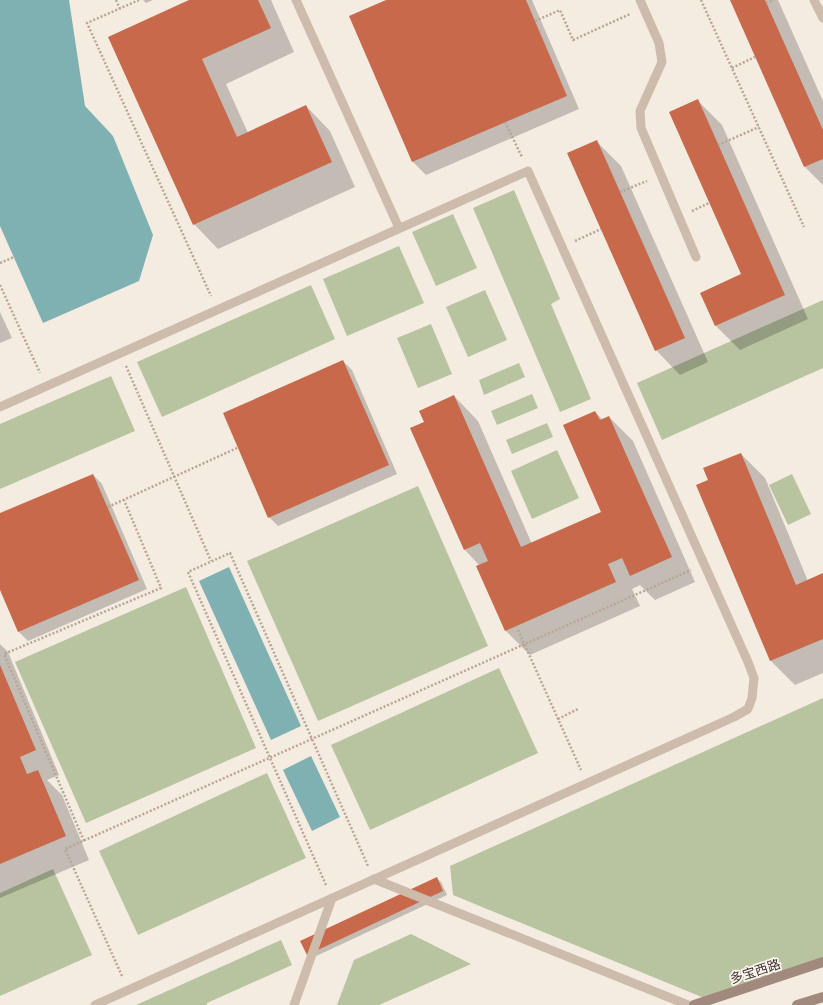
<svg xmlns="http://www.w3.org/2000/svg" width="823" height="1005" viewBox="0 0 823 1005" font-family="'Space Grotesk','Noto Sans SC',sans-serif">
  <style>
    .green { fill: #b8c4a0 }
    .water { fill: #7fb0b2 }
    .shadow { fill: #0003 }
    .building { fill: #c8694b }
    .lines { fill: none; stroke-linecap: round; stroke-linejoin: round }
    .path { stroke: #b9a596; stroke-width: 2.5; stroke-dasharray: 2 2; stroke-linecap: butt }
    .lane { stroke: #cdbbac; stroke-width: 9 }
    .secondary { stroke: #a18a7d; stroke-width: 10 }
    .labels { text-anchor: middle; stroke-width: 3.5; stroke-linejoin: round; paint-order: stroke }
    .street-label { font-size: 13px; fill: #3b302b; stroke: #fbf5ee }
  </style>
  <rect width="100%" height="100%" fill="#f4ebe1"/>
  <g class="green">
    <path d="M514,190l46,109 -9,5 40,95 -31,13 -87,-204z"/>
    <path d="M453,214l24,54 -41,18 -24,-54z"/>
    <path d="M399,246l25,57 -77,33 -24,-57z"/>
    <path d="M311,285l24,54 -173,78 -25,-55z"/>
    <path d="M485,290l22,50 -39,17 -22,-50z"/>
    <path d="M823,300v68l-161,72 -25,-57z"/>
    <path d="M431,324l21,50 -34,14 -21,-50z"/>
    <path d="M519,363l6,14 -41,18 -5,-15z"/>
    <path d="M111,376l24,55 -135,58v-65z"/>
    <path d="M532,394l6,14 -41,17 -6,-14z"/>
    <path d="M547,423l6,14 -41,17 -6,-14z"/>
    <path d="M557,450l22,48 -47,21 -21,-48z"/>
    <path d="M792,474l19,40 -23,11 -19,-40z"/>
    <path d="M418,486l70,160 -170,75 -71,-160z"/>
    <path d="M186,587l70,161 -170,75 -71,-161z"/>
    <path d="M499,668l39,85 -168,77 -39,-85z"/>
    <path d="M823,698v264l-114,38 -256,-105 -3,-29z"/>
    <path d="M267,773l39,85 -168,77 -39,-84z"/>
    <path d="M53,869l39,86 -92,41v-103z"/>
    <path d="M411,934l60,30 -92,41h-42l17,-45z"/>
    <path d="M281,940l11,25 -85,38v2h-71z"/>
  </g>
  <g class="water">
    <path d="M0,0h69l16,106 28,30 40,99 -14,46 -96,42 -43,-97z"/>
    <path d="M229,567l72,159 -30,14 -72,-159z"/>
    <path d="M311,756l29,61 -28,14 -29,-61z"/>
  </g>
  <g class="shadow">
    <path d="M143,0h10l-7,3z"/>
    <path d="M191,0h80l23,52 -68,32 22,49 58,-27 24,25 25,56 -137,62 -24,-25z"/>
    <path d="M389,0h143l47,109 -153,66 -13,-13 -63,-145z"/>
    <path d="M731,0h47l45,101v84l-18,-18z"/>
    <path d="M697,100l25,25 86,194 -68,31 -24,-24 27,-51z"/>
    <path d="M596,141l25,25 87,196 -28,13 -24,-25z"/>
    <path d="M0,312l12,26 -12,5z"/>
    <path d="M343,361l9,9 45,104 -119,52 -9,-9z"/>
    <path d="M454,396l24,25 54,123 71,-32 -8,-100 8,8 6,-3 24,24 62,141 -40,18 -15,-15 -8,4 8,17 -110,49 -24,-24 -29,-64 3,-1 -15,-16 -54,-122 14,-6z"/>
    <path d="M741,454l24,24 43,103 15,-7v99l-28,12 -24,-24 -62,-180z"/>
    <path d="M93,475l9,9 45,105 -119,52 -9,-9 -19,-44v-73z"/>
    <path d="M0,644l8,8 51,123 -12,5 15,15 27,65 -89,38z"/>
    <path d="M436,878l5,4 6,13 -135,63 -10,-17z"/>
  </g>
  <g class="building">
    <path d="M189,0h69l13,28 -69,31 35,78 69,-32 26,57 -139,63 -85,-188z"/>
    <path d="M386,0h140l41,96 -155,66 -63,-146z"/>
    <path d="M730,0h35l58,130v29l-19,8z"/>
    <path d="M698,99l87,196 -70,31 -15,-33 41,-19 -72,-162z"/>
    <path d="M597,140l88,198 -30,13 -88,-198z"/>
    <path d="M343,360l46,105 -121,53 -45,-105z"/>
    <path d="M454,395l67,152 80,-35 -38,-87 32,-14 5,9 9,-4 63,141 -42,19 -8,-18 -14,6 8,18 -111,49 -29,-65 12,-5 -8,-18 -16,7 -54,-122 14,-6 -5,-11z"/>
    <path d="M741,453l55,132 27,-12v66l-53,22 -74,-176 12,-5 -5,-12z"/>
    <path d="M93,474l46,106 -121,52 -18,-42v-77z"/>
    <path d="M0,665l36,85 -16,7 7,17 11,-4 28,66 -66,28z"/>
    <path d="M437,877l6,14 -136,64 -7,-14z"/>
  </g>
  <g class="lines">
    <g class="path">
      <path d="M116,0l4,9"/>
      <path d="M139,0l-52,23 124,273"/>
      <path d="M701,0l103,227"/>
      <path d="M766,3l8,-3"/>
      <path d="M535,21l25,-11 13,30 57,-26"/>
      <path d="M732,68l23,-11"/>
      <path d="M505,122l17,35"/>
      <path d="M718,145l41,-18"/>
      <path d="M620,192l27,-11"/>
      <path d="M692,211l17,-8"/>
      <path d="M575,241l26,-12"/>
      <path d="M0,263l14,-6"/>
      <path d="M0,285l40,88"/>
      <path d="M126,366l85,195"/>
      <path d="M108,507l129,-59"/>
      <path d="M518,630l63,140"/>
      <path d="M558,719l20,-10"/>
      <path d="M84,841l-80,-187 157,-66 -37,-88"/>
      <path d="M326,885l-138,-313 42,-19 138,313"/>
      <path d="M122,976l-57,-127 626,-279"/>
    </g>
    <g class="lane">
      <path d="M296,0l103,228"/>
      <path d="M640,0l19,43 3,19 -22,49 1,17 55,129"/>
      <path d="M814,0l9,18"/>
      <path d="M0,407l528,-236 220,491 6,16 -2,20 -4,11 -14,8 -639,288"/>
      <path d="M374,879l314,126"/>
      <path d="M294,1005l38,-107"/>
    </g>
    <g class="secondary">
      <path d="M694,1005l129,-43"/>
      <path d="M797,1005l26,-8"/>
    </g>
  </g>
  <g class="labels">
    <g class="street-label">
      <text transform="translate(755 971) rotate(-18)" y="5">多宝西路</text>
    </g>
  </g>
</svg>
